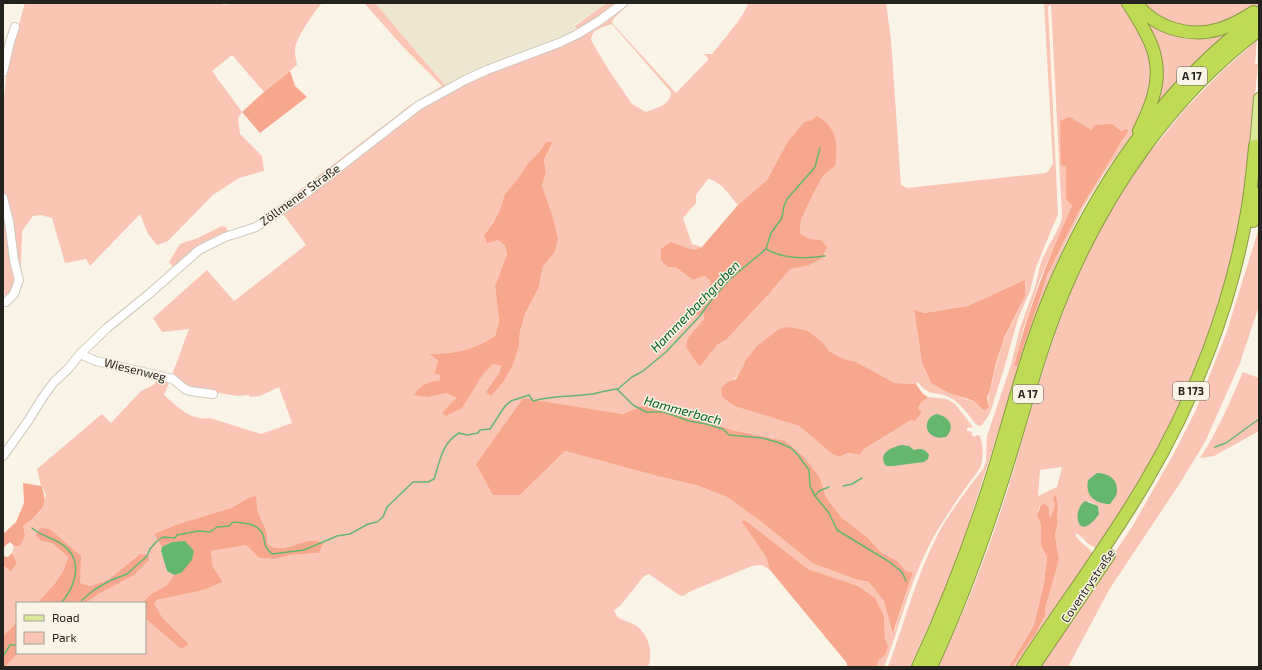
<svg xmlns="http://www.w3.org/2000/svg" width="1262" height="670" viewBox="0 0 1262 670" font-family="'Exo 2',sans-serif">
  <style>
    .built { fill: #eee7d0 }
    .green { fill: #fac5b5; fill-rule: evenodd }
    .forest { fill: #f8a68e }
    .water { fill: #65b66f }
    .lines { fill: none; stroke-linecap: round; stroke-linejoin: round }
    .stream { stroke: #65b66f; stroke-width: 1.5 }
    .minor-casing { stroke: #cfcabc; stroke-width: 10 }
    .major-casing { stroke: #899a42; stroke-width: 12 }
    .highway-casing { stroke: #899a42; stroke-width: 14 }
    .minor { stroke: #fff; stroke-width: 8 }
    .major { stroke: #d9e999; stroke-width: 10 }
    .highway { stroke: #bfda55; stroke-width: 12 }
    .labels { text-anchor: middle; stroke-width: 3; stroke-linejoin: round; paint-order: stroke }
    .shield { fill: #f9f4e5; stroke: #65625a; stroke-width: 1 }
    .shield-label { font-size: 11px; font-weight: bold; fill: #25231e }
    .street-label { font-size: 12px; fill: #25231e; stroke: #f9f4e5 }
    .water-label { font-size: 13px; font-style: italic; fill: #056322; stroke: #f9f4e5 }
  </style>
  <rect width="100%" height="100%" fill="#f9f4e5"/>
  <path class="built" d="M375,3h232l-32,22 3,5 -25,12 -51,17 -57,26z"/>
  <g class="green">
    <path d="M25,3h198v2l16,-2h83c-8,9 -27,36 -27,47 0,5 1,10 2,15l-33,27 -32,-37 -20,16 30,41 -4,6 2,16 22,22 2,15 -25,7 -26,17 -45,46 -11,4 -9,-11 -8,-20 -50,52 -4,-7 -21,4 -13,-45 -11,-3 -8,1 -11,15 -1,35 2,17 -17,24 -3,-29v-170l4,-41z"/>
    <path d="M364,3h11l70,82 57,-26 51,-17 25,-12 -3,-4 32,-23h23l-15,14 -3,5 1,2 63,69 32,-33v-2l-4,-4h8c8,-10 35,-41 36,-51h138l5,37 10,145 6,3 139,-15 3,-3 4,-7 -9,-160h81l22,37 7,41 -19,49 -30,42 -22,36 -18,36 -14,32 -15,38 -71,221 -18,50 -37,82h-22c17,-46 28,-91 51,-135 12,-22 29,-43 44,-63l3,-7 1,-26 24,-71 9,-37 16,-44 3,-15 5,-14 16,-30 2,-8 -11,-212 -3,1 10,208 -22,53 -6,24 -12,28 -13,46 -15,48 -8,12 -3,1 -3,-2c-8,-9 -16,-22 -27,-27 -13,-6 -21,0 -31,-15l-2,2 -21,-1 -39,-21 -12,-3 -15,-8 -6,-8 -78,18c-2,9 -7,17 -16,20l-7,16 12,9 65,20 33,28 8,3 7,-4 13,2 4,-6 47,-29 11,-8 -4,-4 3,-5 7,-6 19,2 8,5 18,23 -6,1v3l6,1 -2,2 3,3 3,-2 3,1c3,10 4,22 0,32 -20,28 -40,54 -54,84 -18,37 -27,77 -42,115h-8l3,-7 7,-6 2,-8 -3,-7 -1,-23 -26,-30 -50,-17 -63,-49 -4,1 25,36 4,13 -8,-5 -10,1 -61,25 -8,5 -4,-1 -30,-21 -5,2 -24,30 -6,4c4,11 9,9 19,14 15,7 21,28 15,43h-643l13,-14h127v-35l36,31 8,-5 -27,-27 -8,-14 3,-3 47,-10 19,-8 -10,-15 -2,-16 35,-6 13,13 17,1 14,-4 29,-2 5,-9c-21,-8 -42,13 -57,-1 2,-12 -4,-20 -9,-30 -1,-5 -1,-11 -2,-16l-8,1 -17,10 -56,17 -21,9 8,13 -1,4 6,20 7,4 -7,10 -16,9 -9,9h-56l14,-10 40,-39 -32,26 -18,6 -11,-3 1,-27 -30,-27 -9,12 11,2 16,14c-4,19 -18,32 -31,46h-20v19l-14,14v-71l8,7 6,-9 -5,-10 2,-7h6l3,-20 17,-14 6,-17 -5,-9 -4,-17 65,-55 9,9 30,-32 14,-7 2,-7 13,3 -6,15c14,12 26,26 46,23l51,16 31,-11 -13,-36 -19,9 -11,1 1,-2 -12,1 -45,-7 -21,-14 17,-46 -27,3 -9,-14 54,-48 27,31 72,-56 -28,-38 131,-101 33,-20 -37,-37zM612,24l59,68c0,13 -15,16 -25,20l-14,-8 -24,-35 -17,-29 1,-5 3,-4 8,-4zM1070,117l22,13h26l5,1v9c-29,43 -57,88 -76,137 -12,29 -22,59 -33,89l9,-36 17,-51 32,-73 -6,-7v-33zM811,120l24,46 -12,10 -10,18 -12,26 -1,13 10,6 11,1 -14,26 -17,3 -22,26 -41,44 -10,6 -14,18 -10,-30 11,-14v-6l-13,4c10,-11 20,-20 19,-36l-5,-5 -12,4 -18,-13 -4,-25 23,8 8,-3 -10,-3 -9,-26 13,-15v-8l12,-16c13,2 22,17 30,26l29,-25 21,-39 16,-19zM546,142l7,1 -9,17 2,12 -4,14 4,16 8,51 -11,13 -4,21 -14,27 -5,17 -1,15 -33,46 13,-19 2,-7 -8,-2 -5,4 -45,45 13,-15 -9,-5 -18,4 10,-16 1,-6 -6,-1 4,-13 -7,-7c27,-1 40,-3 64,-18l4,-15 -4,-35 12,-32 -1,-9 -8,-5 -14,-5c13,-17 22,-37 34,-56 8,-13 19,-24 28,-37zM1025,281c2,21 -13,38 -20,57 -6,15 -10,30 -13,45 -2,9 -5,14 -3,24l-7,2 -8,-8 -9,-2 -34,-16 -9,-20 -8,-52 9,2 45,-7zM523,398l100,16 24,-10 48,14 40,13 85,47 6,19 15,20 25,19 16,17 15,9 9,9 7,1 -19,60 -10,-31 -15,-19 -14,-3 -43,-16 -49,-40 -36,-26 -31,-12 -39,-9 -92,-25 -45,44 -44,-31z"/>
    <path d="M1141,3h118v3l-11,7 -42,17 -42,-9z"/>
    <path d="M1133,5l30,23 72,-2 -82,84 6,-21z"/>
    <path d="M1257,40l-2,24h3l-13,134 -10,54 -31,101 -25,56 -36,71 -46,68c-11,-2 -14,-13 -22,-15 3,10 12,12 18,20l-73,114h-8l24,-34 10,-19 -1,-5 14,-49 -4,-25 3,-13 -1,-4 1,-11 -5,-9 2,7 -4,13 -2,-2v-6l-10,-3 -2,8 4,10v21l6,11 -3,26 -10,42 -25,42h-71c27,-56 50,-115 69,-175 24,-80 45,-163 81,-240 18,-36 40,-70 63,-103l1,1 32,-40 36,-37zM1062,467l-5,20 -19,9 2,-26zM1088,501l10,5 1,8 -10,11z"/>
    <path d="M222,226l4,1 2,4 -29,13 -26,23 -4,-5 11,-18 18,-6z"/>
    <path d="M1259,228v78l-19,57 -35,79 -23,38 -73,110 -41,77h-30l94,-140 41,-72 22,-43 31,-78z"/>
    <path d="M1243,372l16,6v53l-45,25 -14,2c18,-27 30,-56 43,-86z"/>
  </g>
  <g class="forest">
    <path d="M290,71l5,15 12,11 -47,36 -18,-21 22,-20z"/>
    <path d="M817,116c21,12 21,29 18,50l-12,10 -10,18 -12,26 -1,13 10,6 11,1 6,7 -5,11 -15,8 -17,3 -22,26 -41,44 -10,6 -14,18 -4,3 -13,-19 2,-9 16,-19v-6l-14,5c10,-11 21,-21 20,-37l-5,-5 -12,4 -18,-13h-7l-7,-7v-11l10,-7 23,8 8,-3 36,-42 29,-25 21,-39 16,-19 7,-2z"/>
    <path d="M1070,117l22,13 3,-5 17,-1 9,7 6,-2 1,2 -48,78 -17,33 -16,34 -30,90h-3c14,-56 34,-108 58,-160l-6,-7v-33l-5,-1 -1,-44z"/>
    <path d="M546,142h7l-9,18 2,12 -4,14 11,32 5,21 -4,14 -11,13 -4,21 -14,27 -5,17 -1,15 -7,21 -9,15 -12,14 -5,-4 13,-19 2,-7 -8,-2 -10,10 -21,34 -16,8 -4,-3 14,-15 -9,-5 -18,4 -15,-2c6,-9 14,-14 25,-14l1,-6 -6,-1 4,-13 -8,-7c28,-1 41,-3 65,-18l4,-15 -4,-35 12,-32 -2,-9 -7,-5 -11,3 -3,-8 9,-12 7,-13 5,-16 12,-14 10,-15 12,-13z"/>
    <path d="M1025,280v16l-20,40 -9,27 -6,27 -3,8 2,9 -4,3 -3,-1 -8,-8 -25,-8 -18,-10 -9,-20 -8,-53 10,3 44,-7z"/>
    <path d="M789,327l19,4 15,12 6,8 15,8 12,3 39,21 21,1 7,10 5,3 -7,6 -3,5 4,4 -7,9 -4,-1 -47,29 -4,6 -13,-2 -7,4 -8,-3 -33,-28 -65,-20 -12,-9 -1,-9 8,-7 7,-2 7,-12 2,-6 12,-15 22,-17z"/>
    <path d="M523,398l100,16 24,-10 48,14 40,13 50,10 19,16 16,21 6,19 15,20 25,19 16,17 15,8 9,10 7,1 -20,61 -9,-32 -15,-19 -14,-3 -43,-16 -49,-40 -36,-26 -31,-12 -39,-9 -92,-25 -45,44h-27l-17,-31z"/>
    <path d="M23,483l18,3c10,20 -4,29 -18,40l2,10 -5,10h-6l-4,-4 -4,3 -3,4v-15l13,-12 8,-19z"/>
    <path d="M1056,495l2,12 -1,11 1,4 -3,13 4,25 -14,49 1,5 -10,19 -24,34h-3l25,-42 10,-42 3,-26 -6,-11v-21l-4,-10 4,-10 5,-1 3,6v6l2,1 4,-12 -2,-7z"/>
    <path d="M256,496c1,6 1,12 2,16 4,11 11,19 9,31 14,13 31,-3 48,-2 3,0 6,2 9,2l-5,10 -29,2 -14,4 -17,-1 -13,-13 -35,6 2,16 10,15 -19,8 -47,10 -3,3 8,14 27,27 -8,5 -36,-31v-15h-3l9,-9 16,-9 7,-10 7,-2 -9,-31 -10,5 -8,-13 21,-9 56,-17 17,-10z"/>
    <path d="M745,520l63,49 50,17 17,12 9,18 1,23 3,7 -2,8 -7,6 -3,7h-28l-2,-5 -76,-92 -4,-13 -25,-36z"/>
    <path d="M40,528l10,1 31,27 -1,27 10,3 18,-6 32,-26 8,1 1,5 -15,15 -34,18 -14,10h-49c13,-14 27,-27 31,-46l-16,-14 -11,-2 -5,-6z"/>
    <path d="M12,553l5,10 -6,9 -8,-7v-9l5,1z"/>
    <path d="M17,622v31h1l-13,14h-2v-31z"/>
  </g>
  <g class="water">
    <path d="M937,414c12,3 19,12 9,23 -21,5 -26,-19 -9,-23z"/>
    <path d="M902,445l7,1 5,4c7,-2 11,-1 15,5l-1,4 -4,3 -31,4h-7c-9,-12 5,-19 16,-21z"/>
    <path d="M1097,473c14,0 23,9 19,23l-6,8c-16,0 -25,-9 -22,-24z"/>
    <path d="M1085,501l13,5 1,8c-2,3 -5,7 -9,10 -14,11 -17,-15 -5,-23z"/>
    <path d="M185,541l9,10 -2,9 -11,13 -7,2 -7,-4 -6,-20 1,-4 10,-5z"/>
  </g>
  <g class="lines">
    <g class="stream">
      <path d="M766,249c17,10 39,10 59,7"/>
      <path d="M618,389l14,-12 11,-6 23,-19 33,-35 14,-19 17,-19 36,-30 5,-16 11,-15 2,-12 3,-7 28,-32 5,-19"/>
      <path d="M1215,447l11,-4 33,-24"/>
      <path d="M843,486l9,-2 10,-6"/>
      <path d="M815,496l4,-5 10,-4"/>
      <path d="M32,528c11,9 17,8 28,15 15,9 19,24 13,40 -2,7 -7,14 -11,19"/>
      <path d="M81,603l1,-3 12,-10 15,-9 18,-7 20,-18 3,-7 7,-8 6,-4 12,1 2,-3 21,-4 12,1 7,-5 12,-1 4,-4c10,1 26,1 30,13 3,10 0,11 9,19l32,-4 33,-14 13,-2 18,-10 9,-2 6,-5 4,-10 26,-25h15l6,-3c6,-17 7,-35 25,-46l8,2 11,-2 2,-3 10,-1 15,-23 6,-5 18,-6 4,6c20,-6 40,-4 59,-7 9,-2 17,-4 25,-5l16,16 13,7h18l25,9 17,3 17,5 6,6 33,3 15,4 14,6 7,7 11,15 1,16 5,10 14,17 8,17 51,31 14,11 4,9"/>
      <path d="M3,656l7,-11h7"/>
    </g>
    <g class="minor-casing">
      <g id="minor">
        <path d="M3,72l7,-30 5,-15"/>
        <path d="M3,198l6,23 5,39 5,20 -5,14 -8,8h-3"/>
        <path d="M80,354l16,7 77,18 12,10 5,2 23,3"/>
        <path d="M3,456l25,-35 15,-24 11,-15 14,-13 12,-15 27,-26 42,-34 50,-44 26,-13 31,-10 46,-31 116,-90 47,-26 22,-10 72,-27 17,-8 23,-14 24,-18"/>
      </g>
    </g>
    <g class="major-casing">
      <path id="major" d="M1255,146l4,-48"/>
    </g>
    <g class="highway-casing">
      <g id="highway">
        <path d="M1128,3c19,30 37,56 25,94 -3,11 -9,23 -14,34"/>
        <path d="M1136,3c20,26 54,35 84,26 12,-4 23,-10 34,-17"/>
        <path d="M1253,221l6,-28"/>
        <path d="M918,667c27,-58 50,-117 70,-178 23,-71 40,-146 71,-214 44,-99 111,-194 200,-259"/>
        <path d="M931,667c29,-63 53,-128 74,-195 19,-60 34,-122 59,-181 42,-100 107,-195 195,-261"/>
        <path d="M1023,667c40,-62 85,-121 122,-184 49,-82 86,-178 102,-271 4,-22 6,-44 8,-66"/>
        <path d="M1033,667l76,-112"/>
      </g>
    </g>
    <use href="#minor" class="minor"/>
    <use href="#major" class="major"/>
    <use href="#highway" class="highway"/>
  </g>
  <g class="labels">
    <g class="shield">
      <rect x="1177" y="67" width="30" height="18" rx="3"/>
      <rect x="1173" y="382" width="36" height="18" rx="3"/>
      <rect x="1013" y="385" width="30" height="18" rx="3"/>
    </g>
    <g class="shield-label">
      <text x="1192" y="80">A 17</text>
      <text x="1191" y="395">B 173</text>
      <text x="1028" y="398">A 17</text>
    </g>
    <g class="street-label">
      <text transform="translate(300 195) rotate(-36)" y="4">Zöllmener Straße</text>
      <text transform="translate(135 370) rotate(14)" y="4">Wiesenweg</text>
      <text transform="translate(1088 586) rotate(-56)" y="4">Coventrystraße</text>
    </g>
    <g class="water-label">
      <text transform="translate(695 306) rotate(-46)" y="5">Hammerbachgraben</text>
      <text transform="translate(683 410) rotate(15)" y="5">Hammerbach</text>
    </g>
  </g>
  <rect width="1262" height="670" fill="none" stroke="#25231e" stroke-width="8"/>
  <rect x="16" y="602" width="130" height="52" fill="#f9f4e5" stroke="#a4a095"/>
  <rect x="24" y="615" width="20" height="6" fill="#d9e999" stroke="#a4a095"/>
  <text x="52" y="622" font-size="12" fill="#25231e">Road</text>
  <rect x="24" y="632" width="20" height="12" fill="#fac5b5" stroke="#a4a095"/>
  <text x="52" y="642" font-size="12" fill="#25231e">Park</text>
</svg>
